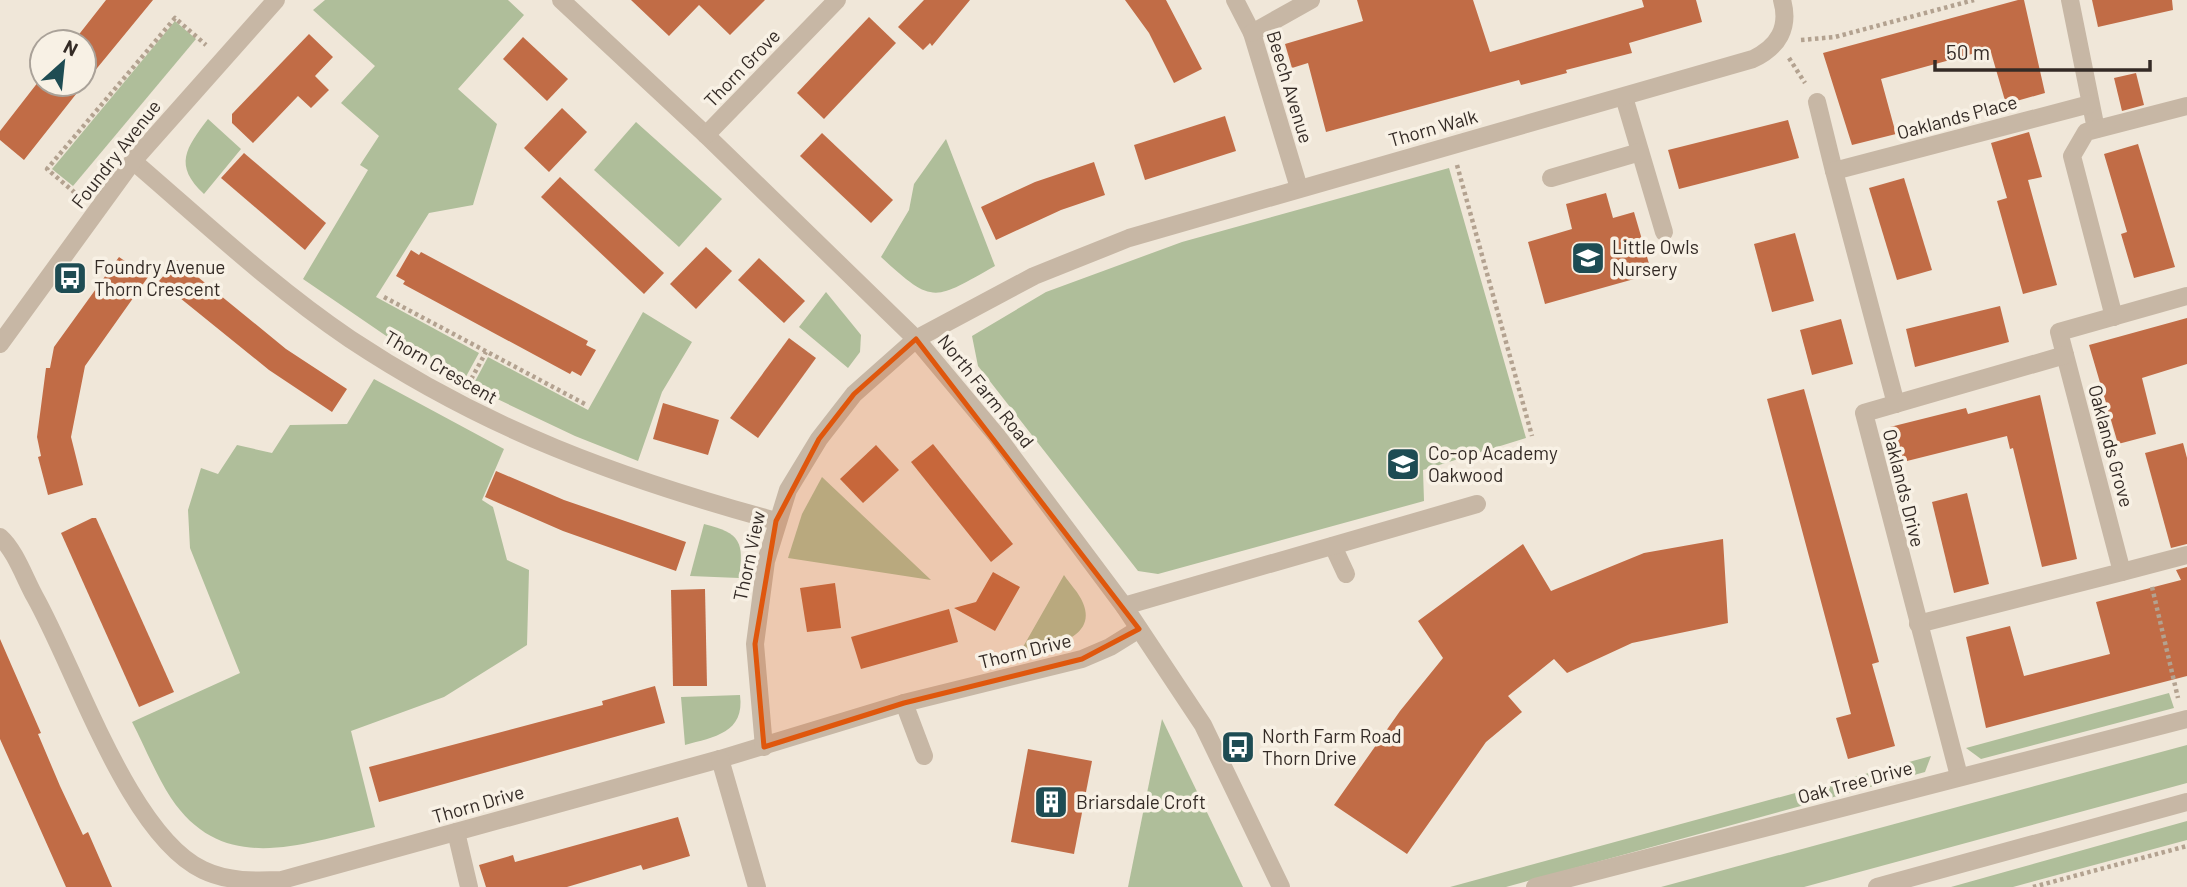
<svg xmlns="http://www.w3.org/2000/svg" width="2187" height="887" viewBox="0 0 2187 887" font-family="Barlow,sans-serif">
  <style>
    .green { fill: #afbe9a }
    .building { fill: #c16c46 }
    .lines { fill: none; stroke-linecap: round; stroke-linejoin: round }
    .path { stroke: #b3a290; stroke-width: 4.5; stroke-dasharray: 3.5 3.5; stroke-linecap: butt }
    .minor { stroke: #c7b7a5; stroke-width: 18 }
    .marked { fill: #df570d; fill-opacity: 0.2; stroke: #df570d; stroke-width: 5; stroke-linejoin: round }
    .labels { text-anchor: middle; stroke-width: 7; stroke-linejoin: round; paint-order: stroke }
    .street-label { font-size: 19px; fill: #342b26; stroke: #f8f1e5 }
    .poi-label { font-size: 19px; fill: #342b26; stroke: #f8f1e5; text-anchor: start }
  </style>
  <rect width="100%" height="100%" fill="#f0e7d9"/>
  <g class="green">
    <path d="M325,0h183l16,15 -66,74 39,35 -24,81 -44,8 -53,84 103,56 -16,29 -46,-25 -114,-78 65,-109 -8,-5 19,-29 -38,-33 34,-37 -62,-56z"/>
    <path d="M175,21l21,18 -123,147 -21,-17z"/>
    <path d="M208,119l33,30 -37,45c-31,-29 -18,-46 4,-75z"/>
    <path d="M636,122l86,77 -43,48 -85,-77z"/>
    <path d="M946,139l49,127c-61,34 -61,40 -114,-9l28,-47 5,-26z"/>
    <path d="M1449,168l77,270 -103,32 1,31 -266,73 -20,-3 -160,-205 -6,-30 74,-44 136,-50z"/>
    <path d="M826,292l35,43 -1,17 -12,16 -49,-41z"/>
    <path d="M643,312l49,30 -30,50 -24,69 -63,-25 -103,-49 16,-30 100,53z"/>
    <path d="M374,379l130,70 -22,51 11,7 14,53 22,10 -2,75 -83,52 -93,34 24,96c-74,17 -152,49 -204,-29 -15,-23 -26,-51 -39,-76l108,-49 -50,-125 -2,-38 13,-42 17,6 19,-29 35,8 18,-28 57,-1z"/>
    <path d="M822,477l109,103 -143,-22 14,-44z"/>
    <path d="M704,524c37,9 40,18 35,54l-49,-2z"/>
    <path d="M1064,575c6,9 15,18 19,28 16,38 -41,45 -64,51z"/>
    <path d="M2169,693l5,15 -193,51 -15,-11z"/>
    <path d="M740,695c5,38 -26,42 -55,50l-4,-48z"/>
    <path d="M1162,719l81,168h-115z"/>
    <path d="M2187,745v38l-383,104h-143z"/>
    <path d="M1931,756l-6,16 -419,115h-56z"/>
    <path d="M2187,821v19l-174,47h-62z"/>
  </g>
  <g class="building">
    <path d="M106,0h47l-69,84v-42h-11z"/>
    <path d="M631,0h134l-35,35 -31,-30 -30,31z"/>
    <path d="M924,0h46l-38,46 -2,-3 -7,7 -25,-23z"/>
    <path d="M1125,0h41l36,69 -28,14 -25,-50z"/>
    <path d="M1357,0h116l17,52 154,-45 -2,-7h54l6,22 -73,21 3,10 -66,17 1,3 -46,12 -2,-5 -193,52 -18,-69 -16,5 -7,-24 78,-23z"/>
    <path d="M2018,0h6l21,93 -39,11 -16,-55 -62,17 -47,13 15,55 -44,11 -29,-92z"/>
    <path d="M2092,0h80l1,10 -75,17z"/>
    <path d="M869,17l27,26 -72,76 -27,-26z"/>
    <path d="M309,34l24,23 -18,19 14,14 -18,18 -13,-12 -45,47 -21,-20v-9z"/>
    <path d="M523,37l45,42 -21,22 -44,-42z"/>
    <path d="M2136,73l8,32 -22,6 -8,-33z"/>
    <path d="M42,77v7h42l-60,76 -24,-20v-9z"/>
    <path d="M562,108l25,24 -38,40 -25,-24z"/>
    <path d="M1225,116l11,35 -91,29 -11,-35z"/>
    <path d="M1788,120l11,38 -120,31 -11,-39z"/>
    <path d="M2029,132l13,45 -14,3 29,105 -34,9 -26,-93 10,-3 -16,-55z"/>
    <path d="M822,133l71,67 -22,23 -71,-67z"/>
    <path d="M2138,144l37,123 -41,11 -13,-44 6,-2 -23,-78z"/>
    <path d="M244,153l82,70 -21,27 -84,-72z"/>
    <path d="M1094,162l11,33 -44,15 -65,30 -15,-33 54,-25z"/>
    <path d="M560,177l104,96 -20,21 -103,-97z"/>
    <path d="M1904,178l28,92 -35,10 -28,-92z"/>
    <path d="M1606,193l7,25 21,-6 18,62 -107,30 -17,-62 44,-13 -6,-25z"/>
    <path d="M1795,233l19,68 -42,11 -18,-68z"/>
    <path d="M706,247l26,24 -36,38 -26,-25z"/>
    <path d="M411,250l8,5 2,-3 167,89 -2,4 10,5 -15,26 -9,-5 -2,3 -167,-90 2,-3 -9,-5z"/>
    <path d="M119,257l29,20 -63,89 -14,71 12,48 -35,10 -10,-38 3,-1 -4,-19 9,-69h4l4,-21z"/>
    <path d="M759,258l46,43 -21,22 -46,-43z"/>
    <path d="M177,260l109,89 61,40 -15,23 -63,-42 -110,-89z"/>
    <path d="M2000,306l9,36 -94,25 -9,-38z"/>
    <path d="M2187,318v46l-45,14 14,56 -38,10 -29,-99z"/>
    <path d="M1841,319l12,45 -41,11 -12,-45z"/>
    <path d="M789,338l27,20 -58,80 -28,-20z"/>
    <path d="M1804,389l75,273 -7,2 23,82 -47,13 -12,-41 15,-4 -84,-315z"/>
    <path d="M2040,395l37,164 -35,8 -29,-119 -3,1 -3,-13 -108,27 -9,-36 76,-19 2,6z"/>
    <path d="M663,403l56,17 -11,35 -55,-16z"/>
    <path d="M2183,443l4,15v86l-16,4 -26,-95z"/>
    <path d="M933,444l80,100 -22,18 -80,-100z"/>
    <path d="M876,445l23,25 -36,33 -23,-24z"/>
    <path d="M496,471l68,29 122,42 -10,29 -113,-40 -78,-34z"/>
    <path d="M1967,493l22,91 -35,9 -22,-91z"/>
    <path d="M92,518h4l78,174 -35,15 -78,-174z"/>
    <path d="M1723,539l5,84 -96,20 -65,30 -13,-14 -46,37 14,16 -36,30 -79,112 -73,-49 66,-94 43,-53 -25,-37 105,-77 28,47 93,-38z"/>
    <path d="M2187,567v109l-201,52 -20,-91 44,-11 14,50 86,-22 -14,-52 85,-22 -5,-10z"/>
    <path d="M993,572l27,15 -25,44 -41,-23 22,-6z"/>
    <path d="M835,583l6,45 -34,4 -7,-44z"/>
    <path d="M705,589l2,97h-34l-2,-96z"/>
    <path d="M949,609l9,33 -97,27 -10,-32z"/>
    <path d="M0,639l41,94 -3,1 22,52 23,49 5,-3 24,55h-46l-66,-148z"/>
    <path d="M655,686l10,37 -286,79 -10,-35 234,-62 -1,-4z"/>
    <path d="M1028,749l64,12 -18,93 -63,-12z"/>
    <path d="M678,817l12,39 -47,14 -2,-5 -74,22h-81l-7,-22 34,-10 2,7z"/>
  </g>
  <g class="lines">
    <g class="path">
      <path d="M1801,40l34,-3 139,-37"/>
      <path d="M1789,58l16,25"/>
      <path d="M1457,165l75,271"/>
      <path d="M80,197l-33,-28 128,-151 31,27"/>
      <path d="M384,297l201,107"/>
      <path d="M468,385l18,-33"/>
      <path d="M2152,587l26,111"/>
      <path d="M2033,887l154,-41"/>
    </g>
    <g class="minor">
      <path d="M561,0l145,135 210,204 81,97 127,170 79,119 78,162"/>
      <path d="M1235,0l17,33 47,155"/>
      <path d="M2070,0l26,129"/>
      <path d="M1252,33l59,-33"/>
      <path d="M1624,97l40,135"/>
      <path d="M1817,102l17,69"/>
      <path d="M706,135l131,-135"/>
      <path d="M133,161c71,61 140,126 217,178 137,91 269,139 426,182"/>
      <path d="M1551,178l89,-26"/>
      <path d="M2114,317l-42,-161 14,-24 101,-26"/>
      <path d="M0,344l133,-183 143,-161"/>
      <path d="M1896,404l-62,-233 256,-67"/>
      <path d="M0,537c15,13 25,42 35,60 41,73 94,238 168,273 25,12 52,11 79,10l438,-121 184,-56 178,-44 28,-12 29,-18"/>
      <path d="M1333,546l13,28"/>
      <path d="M2122,572l65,-17"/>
      <path d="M1124,606l353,-102"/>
      <path d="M1918,624l204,-52 -63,-240 128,-36"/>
      <path d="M904,703l20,53"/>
      <path d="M764,747l-9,-103 11,-83 22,-71 31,-51 35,-45 62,-55 118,-63 95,-38 624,-179c25,-12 37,-31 29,-59"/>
      <path d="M720,759l37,128"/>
      <path d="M1959,776l-95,-363 201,-58"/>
      <path d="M456,832l13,55"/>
      <path d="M1535,887l652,-168"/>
      <path d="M1877,887l310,-85"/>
    </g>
  </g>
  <path class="marked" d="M916,339l223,290 -57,30 -178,44 -140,44 -9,-103 21,-123 43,-82 35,-45z"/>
  <defs>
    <g id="school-square" transform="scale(1.75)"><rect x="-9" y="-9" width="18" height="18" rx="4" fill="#1e4c53" stroke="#f8f1e5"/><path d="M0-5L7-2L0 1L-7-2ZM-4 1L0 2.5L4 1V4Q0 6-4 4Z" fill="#fff"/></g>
    <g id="bus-square" transform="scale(1.75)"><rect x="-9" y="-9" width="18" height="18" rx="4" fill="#1e4c53" stroke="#f8f1e5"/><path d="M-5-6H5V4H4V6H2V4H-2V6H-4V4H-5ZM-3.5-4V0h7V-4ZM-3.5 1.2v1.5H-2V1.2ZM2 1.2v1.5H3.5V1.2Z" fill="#fff"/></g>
    <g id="building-square" transform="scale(1.75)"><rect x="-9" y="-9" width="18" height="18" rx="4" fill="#1e4c53" stroke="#f8f1e5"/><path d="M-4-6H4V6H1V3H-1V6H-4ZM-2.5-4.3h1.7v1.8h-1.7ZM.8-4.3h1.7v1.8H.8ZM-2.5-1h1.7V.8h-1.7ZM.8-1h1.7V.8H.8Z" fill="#fff"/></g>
  </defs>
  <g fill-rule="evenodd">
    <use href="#school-square" x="1588" y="258"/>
    <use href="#bus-square" x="70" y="278"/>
    <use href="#school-square" x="1403" y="464"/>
    <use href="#bus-square" x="1238" y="747"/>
    <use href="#building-square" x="1051" y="802"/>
  </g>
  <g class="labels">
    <g class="street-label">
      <text transform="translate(742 68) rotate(-46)" y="7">Thorn Grove</text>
      <text transform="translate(1290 87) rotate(73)" y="7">Beech Avenue</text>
      <text transform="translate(1957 117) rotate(-15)" y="7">Oaklands Place</text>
      <text transform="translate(1433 128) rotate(-16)" y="7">Thorn Walk</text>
      <text transform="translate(116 154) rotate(-52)" y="7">Foundry Avenue</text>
      <text transform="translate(441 367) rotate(30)" y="7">Thorn Crescent</text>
      <text transform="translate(986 391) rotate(51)" y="7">North Farm Road</text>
      <text transform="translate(2111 446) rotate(75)" y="7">Oaklands Grove</text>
      <text transform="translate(1904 488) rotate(76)" y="7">Oaklands Drive</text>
      <text transform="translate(749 556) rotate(-78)" y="7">Thorn View</text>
      <text transform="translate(1025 651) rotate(-14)" y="7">Thorn Drive</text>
      <text transform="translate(1855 782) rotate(-15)" y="7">Oak Tree Drive</text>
      <text transform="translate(478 804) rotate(-16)" y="7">Thorn Drive</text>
    </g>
    <g class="poi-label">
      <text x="1612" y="254">Little Owls<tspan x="1612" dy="22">Nursery</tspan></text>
      <text x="94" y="274">Foundry Avenue<tspan x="94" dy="22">Thorn Crescent</tspan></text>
      <text x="1428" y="460">Co-op Academy<tspan x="1428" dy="22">Oakwood</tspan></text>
      <text x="1262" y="743">North Farm Road<tspan x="1262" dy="22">Thorn Drive</tspan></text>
      <text x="1076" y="809">Briarsdale Croft</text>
    </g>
  </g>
  <g transform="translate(63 63) rotate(27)"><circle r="33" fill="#f8f1e5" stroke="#aaa299" stroke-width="2"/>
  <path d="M0-5L12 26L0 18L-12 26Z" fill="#1e4c53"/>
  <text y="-10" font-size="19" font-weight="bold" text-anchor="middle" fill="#342b26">N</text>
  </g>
  <path d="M1935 60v10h215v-10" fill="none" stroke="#342b26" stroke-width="3.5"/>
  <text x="1946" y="60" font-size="21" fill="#342b26" stroke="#f8f1e5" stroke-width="5" paint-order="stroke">50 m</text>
</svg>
